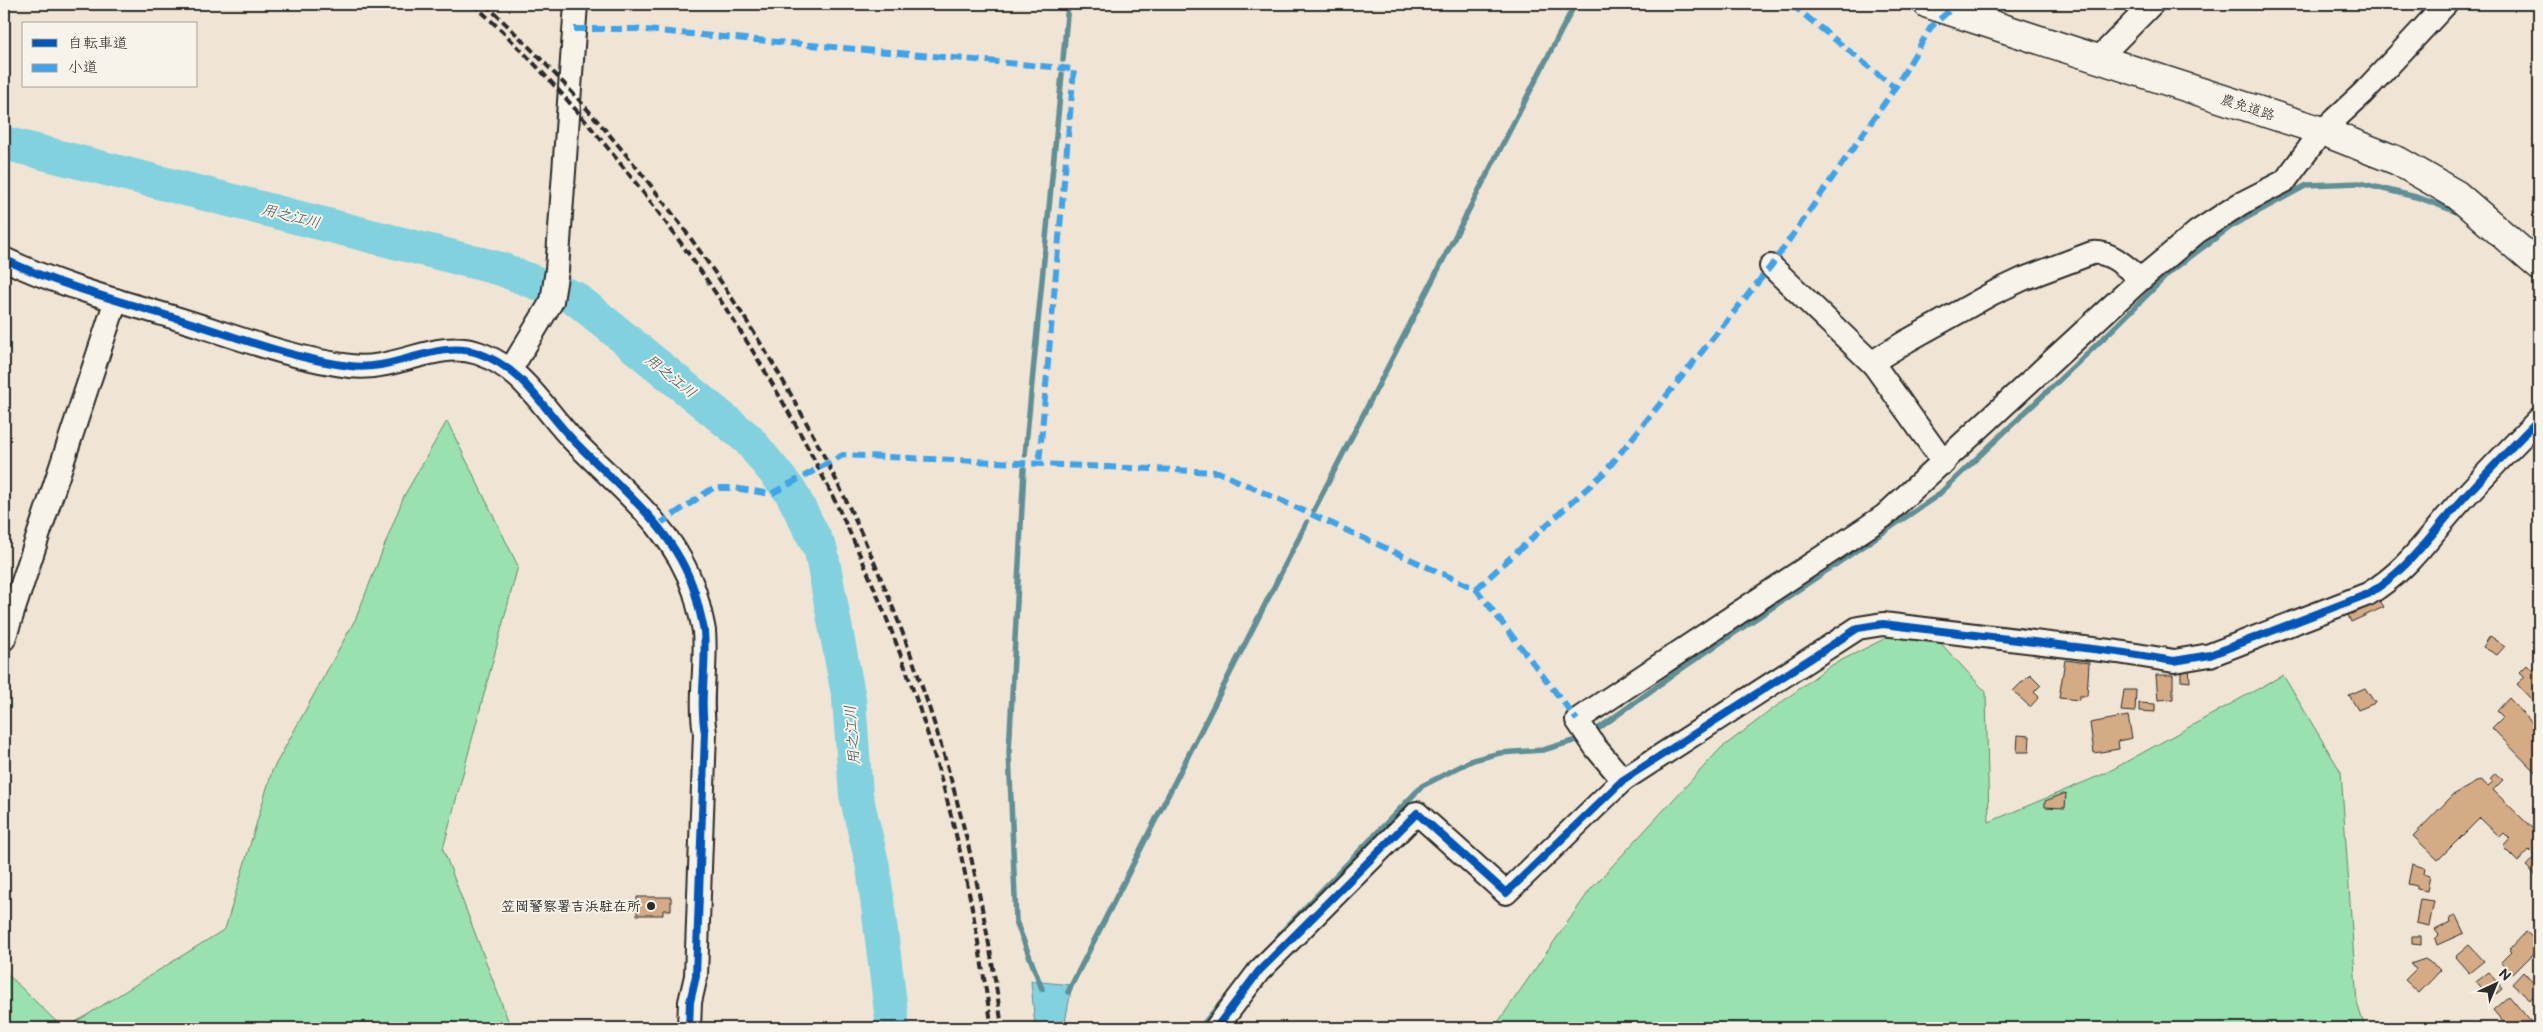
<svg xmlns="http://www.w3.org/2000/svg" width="2543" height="1032" viewBox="0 0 2543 1032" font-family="'Balsamiq Sans','Klee One',sans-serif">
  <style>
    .green { fill: #99e1af; stroke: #62866d }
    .water { fill: #82d1df; stroke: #5f8f97 }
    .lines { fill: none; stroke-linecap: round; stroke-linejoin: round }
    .stream { stroke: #5f8f97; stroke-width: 5.5 }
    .river { stroke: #82d1df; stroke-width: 34 }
    .building { fill: #d4ab85; stroke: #2b2b2b }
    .minor-casing { stroke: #2b2b2b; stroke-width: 26 }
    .tertiary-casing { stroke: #2b2b2b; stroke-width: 31 }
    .minor { stroke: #f7f3e8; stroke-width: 22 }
    .tertiary { stroke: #f7f3e8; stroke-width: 28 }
    .rail { stroke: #2b2b2b; stroke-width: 4; stroke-dasharray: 8 4; stroke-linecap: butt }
    .quiet { stroke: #3ea3eb; stroke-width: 6; stroke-dasharray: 12 6; stroke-linecap: butt }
    .cycleway-casing { stroke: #f7f3e8; stroke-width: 11 }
    .cycleway { stroke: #0057b8; stroke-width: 8 }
    .poi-dot { fill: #2b2b2b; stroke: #f7f3e8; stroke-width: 2 }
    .labels { text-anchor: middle; stroke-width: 4; stroke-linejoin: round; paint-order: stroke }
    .street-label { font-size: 14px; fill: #2b2b2b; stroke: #f7f3e8 }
    .poi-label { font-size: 14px; font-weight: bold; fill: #2b2b2b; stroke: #f7f3e8; text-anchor: end }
    .water-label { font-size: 15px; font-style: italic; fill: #415458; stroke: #f7f3e8 }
  </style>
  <rect width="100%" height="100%" fill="#f0e5d4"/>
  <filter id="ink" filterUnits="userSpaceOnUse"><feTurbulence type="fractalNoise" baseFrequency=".02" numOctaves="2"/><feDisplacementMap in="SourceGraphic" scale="10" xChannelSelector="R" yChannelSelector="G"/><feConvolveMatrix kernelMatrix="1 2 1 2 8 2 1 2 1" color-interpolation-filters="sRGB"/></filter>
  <g filter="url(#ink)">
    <g class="green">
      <path d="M447,421l71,145 -75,283 68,179h-445l159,-99 47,-158 84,-153 48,-122z"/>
      <path d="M1920,621l66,71 3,130 117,-49 177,-98 58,97 16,231 8,25h-871l96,-138 130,-141 108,-82z"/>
      <path d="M4,971l59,57h-59z"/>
    </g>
    <path class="water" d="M1031,981l41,4 -8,43h-29z"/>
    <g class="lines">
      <g class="stream">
        <path d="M1063,60l5,-56"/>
        <path d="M2534,240l5,3"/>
        <path d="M1025,455l37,-381"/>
        <path d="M1024,469l-15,283 7,169 26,68"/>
        <path d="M1314,510l261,-506"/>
        <path d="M1595,731l89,-64 253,-171 174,-165 60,-60 62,-46 74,-40 52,-2 61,15 42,16"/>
        <path d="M1280,934l142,-148 51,-26 27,-7 43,-3 40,-12"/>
        <path d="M1068,992l239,-470"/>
        <path d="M1200,1028l25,-30"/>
      </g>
      <path class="river" d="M4,143l497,126 74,29 173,141 43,53 30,59 28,148 7,96 17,72 20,161"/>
    </g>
    <g class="building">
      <path d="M2378,598l6,9 -33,15 -4,-9z"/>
      <path d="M2490,636l15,10 -8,9 -14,-8z"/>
      <path d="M2065,660l24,3 -2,33h-8v4l-20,-2z"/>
      <path d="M2527,665l6,6 2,-3 4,4v36l-22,-24 8,-7 -5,-5z"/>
      <path d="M2189,666l1,16 -9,-1v-14z"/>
      <path d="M2030,674l11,11 -7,7 5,5 -9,10 -17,-16z"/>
      <path d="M2156,675h17v24l-15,1z"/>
      <path d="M2365,688l10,15 -17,7 -9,-15z"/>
      <path d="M2124,690h12l-1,22 -14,-1z"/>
      <path d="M2509,698l30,32v46l-47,-48 11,-11 -6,-6z"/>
      <path d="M2139,703l16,1v8l-16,-1z"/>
      <path d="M2128,716l4,22 -14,3 1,8 -25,4 -4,-30z"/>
      <path d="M2018,735l12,1 -1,16h-12z"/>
      <path d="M2495,773l8,7 -10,10 46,45v43l-13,-12 9,-10 -6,-6 -11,12 -15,-15 7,-8 -6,-6 -4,4 -20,-19 -42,42 -25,-24 40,-41 27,-15 8,6 5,-4 -3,-3z"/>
      <path d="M2066,793l-1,15 -20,-1v-6z"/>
      <path d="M2412,864l13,4 -1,6 6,2 -3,15 -10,-2v-3l-9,-2z"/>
      <path d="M637,897h34v13h-8v5h-26z"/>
      <path d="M2420,899l14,2 -5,25 -13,-3z"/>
      <path d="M2456,916l8,17 -27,12 -2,-6 4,-4 -4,-5 16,-8 -1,-4z"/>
      <path d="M2539,930v18l-26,26 -12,-12 10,-10 -2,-2 17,-18 7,6z"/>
      <path d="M2412,936h9v9l-9,-1z"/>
      <path d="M2469,945l15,16 -15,12 -14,-16z"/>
      <path d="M2425,959l16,11 -22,23 -14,-13 11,-11 -6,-5z"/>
      <path d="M2488,972l15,17 -12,10 -15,-18z"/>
      <path d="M2523,972l16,17 -9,11 -18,-16z"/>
      <path d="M2509,996l27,32h-34l2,-5 -11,-13z"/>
    </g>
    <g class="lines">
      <g class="minor-casing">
        <g id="minor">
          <path d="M2099,58l53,-54"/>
          <path d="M4,259c56,27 119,43 178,61 55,17 111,39 168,46 45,6 86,-27 128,-13 47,16 65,57 98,90 45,46 99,86 119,150 3,12 7,26 9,38 3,34 -5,68 1,102l-9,243 -6,26 -1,26"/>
          <path d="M1771,266l103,99 70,98"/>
          <path d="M1874,365l5,-7 28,-17 86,-48 30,-14 69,-26c18,-3 36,16 49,26"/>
          <path d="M511,369l41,-68 5,-31 19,-266"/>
          <path d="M4,639l112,-339"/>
          <path d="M1623,780l-27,-32 -19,-28 307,-204 257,-237 56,-47 43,-28 45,-23 37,-50 41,-38 83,-89"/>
          <path d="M1216,1028l43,-57 158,-158 89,80 117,-113 235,-152 25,-4 235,28 56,9 36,-6 158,-61c38,-23 56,-51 84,-83 28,-32 58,-62 87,-92"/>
        </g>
      </g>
      <g class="tertiary-casing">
        <path id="tertiary" d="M1928,4l394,127 76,30 59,34 82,71"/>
      </g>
      <use href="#minor" class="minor"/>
      <use href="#tertiary" class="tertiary"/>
      <g class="rail">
        <path d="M473,4c58,52 110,112 158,173 156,197 268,423 327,666 15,61 24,123 34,185"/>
        <path d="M485,4c286,269 466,635 517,1024"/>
      </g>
      <g class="quiet">
        <path d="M1791,4l104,84"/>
        <path d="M1939,7l2,-3"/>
        <path d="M574,29h62l438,40 -35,395"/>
        <path d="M658,525l55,-37h21l37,6 72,-39 375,17 258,117 101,131"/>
        <path d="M1476,589l129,-117 166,-206 124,-178 36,-61 18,-16"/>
      </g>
      <g class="cycleway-casing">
        <g id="cycleway">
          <path d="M4,259c56,27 119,43 178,61 55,17 111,39 168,46 45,6 86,-27 128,-13 47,16 65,57 98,90 45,46 99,86 119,150 3,12 7,26 9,38 3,34 -5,68 1,102l-9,243 -6,26 -1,26"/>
          <path d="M1216,1028l43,-57 158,-158 89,80 117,-113 235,-152 25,-4 235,28 56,9 36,-6 158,-61c38,-23 56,-51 84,-83 28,-32 58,-62 87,-92"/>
        </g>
      </g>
      <use href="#cycleway" class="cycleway"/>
    </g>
  </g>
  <circle class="poi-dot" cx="651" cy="906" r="5"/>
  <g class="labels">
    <g class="street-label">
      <text transform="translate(2248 107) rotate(18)" y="5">農免道路</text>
    </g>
    <g class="poi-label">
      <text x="641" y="911">笠岡警察署吉浜駐在所</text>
    </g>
    <g class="water-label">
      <text transform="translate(291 216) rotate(14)" y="5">用之江川</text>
      <text transform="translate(671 376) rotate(39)" y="5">用之江川</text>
      <text transform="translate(852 735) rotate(-94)" y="5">用之江川</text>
    </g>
  </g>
  <rect width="2543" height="1032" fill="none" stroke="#f7f3e8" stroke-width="20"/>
  <rect x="10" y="10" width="2523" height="1012" fill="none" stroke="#2b2b2b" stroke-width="2" filter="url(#ink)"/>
  <rect x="22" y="22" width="175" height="65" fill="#f7f3e8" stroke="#a5a39c"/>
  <rect x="32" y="39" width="25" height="8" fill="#0057b8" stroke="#a5a39c"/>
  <text x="68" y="48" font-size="15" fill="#2b2b2b">自転車道</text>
  <rect x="32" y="64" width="25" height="8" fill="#3ea3eb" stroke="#a5a39c"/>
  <text x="68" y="72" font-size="15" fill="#2b2b2b">小道</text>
  <g transform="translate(2496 984) rotate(44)" stroke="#f7f3e8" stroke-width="4" paint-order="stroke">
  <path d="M0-4L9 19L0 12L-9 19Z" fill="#2b2b2b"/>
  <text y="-8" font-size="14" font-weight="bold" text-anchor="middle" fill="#2b2b2b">N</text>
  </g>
</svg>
